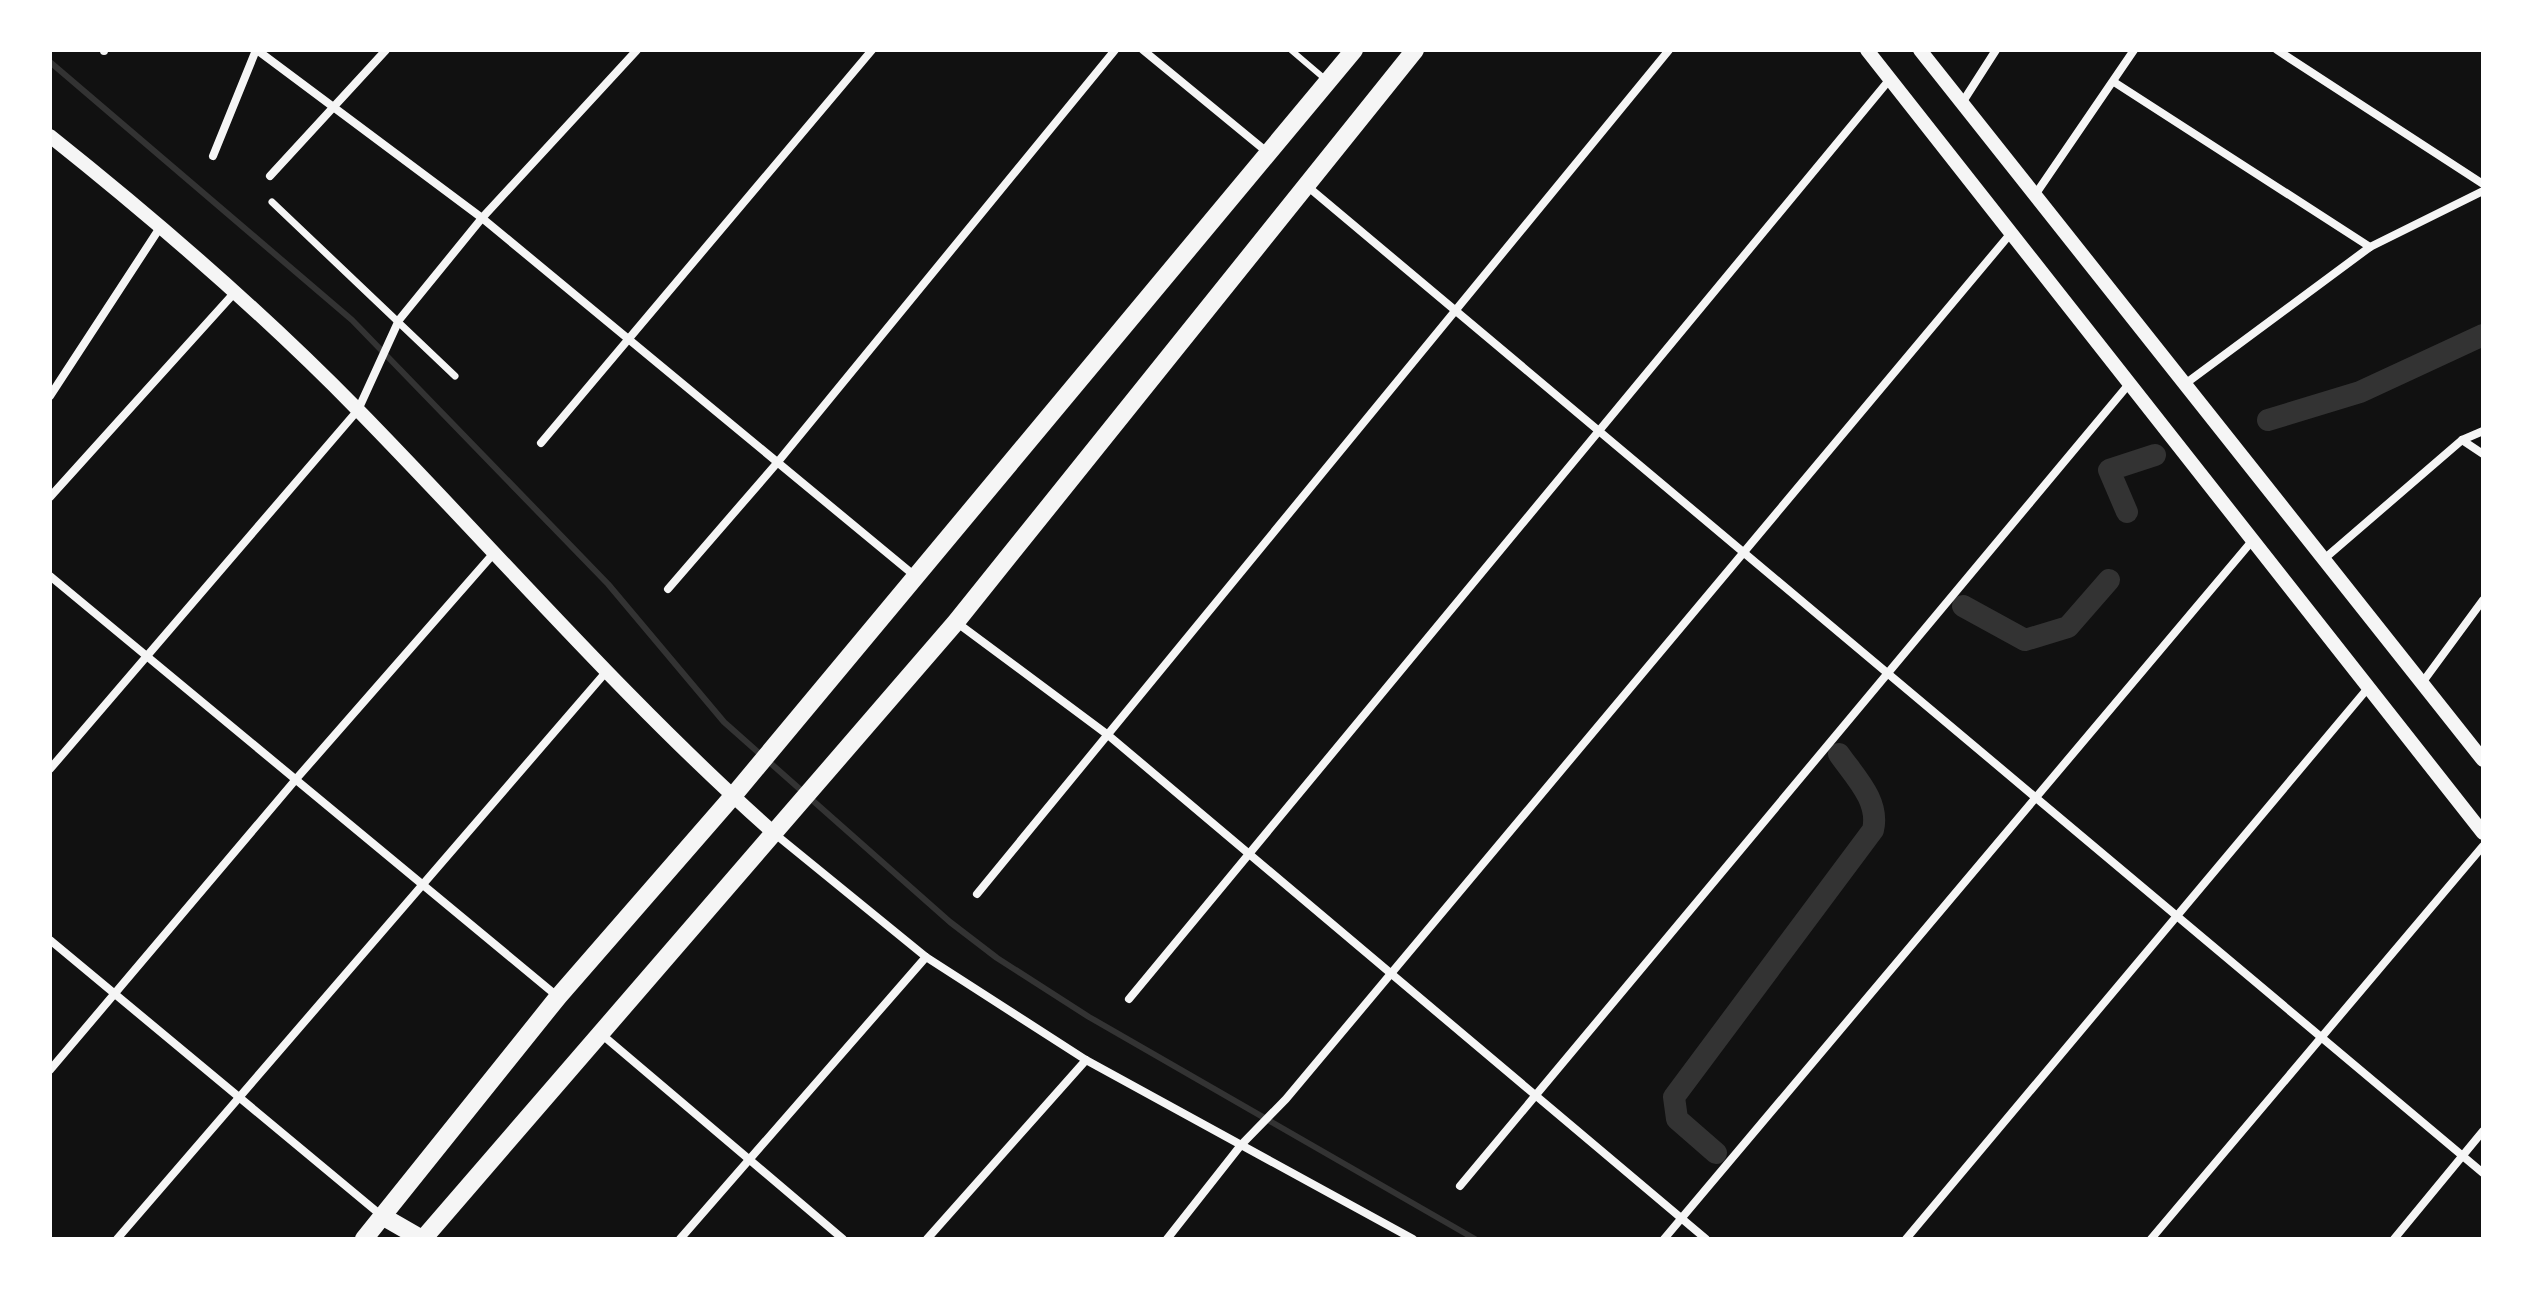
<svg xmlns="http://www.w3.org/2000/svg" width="2533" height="1289" viewBox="0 0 2533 1289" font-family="Mulish,sans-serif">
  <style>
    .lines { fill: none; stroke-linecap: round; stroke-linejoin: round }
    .stream { stroke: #333; stroke-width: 6 }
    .canal { stroke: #333; stroke-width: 22 }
    .service { stroke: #f5f5f5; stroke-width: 6 }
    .pedestrian { stroke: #f5f5f5; stroke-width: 7 }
    .minor { stroke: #f5f5f5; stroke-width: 8 }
    .tertiary { stroke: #f5f5f5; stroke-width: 14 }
    .primary { stroke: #f5f5f5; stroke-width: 18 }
  </style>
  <rect width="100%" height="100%" fill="#111"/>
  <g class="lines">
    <path class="stream" d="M50,62l302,258 256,264 116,138 226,200 47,36 92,59 386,222"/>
    <g class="canal">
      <path d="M2268,420l92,-28 123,-57"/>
      <path d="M2127,512l-18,-42 46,-15"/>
      <path d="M1963,606l62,34 43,-13 41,-47"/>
      <path d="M1716,1153l-39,-34 -3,-22 199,-267c7,-29 -18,-53 -34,-76"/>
    </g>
    <path class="service" d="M1291,50l34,29"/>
    <path class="pedestrian" d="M272,202l183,174"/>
    <g class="minor">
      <path d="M257,50l225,168 433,358"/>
      <path d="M1143,50l124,102"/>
      <path d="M2277,50l206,134"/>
      <path d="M104,51v-1"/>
      <path d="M2114,82l256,165"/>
      <path d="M1962,103l34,-53"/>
      <path d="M213,156l43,-106"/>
      <path d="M270,176l116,-126"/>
      <path d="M1307,186c394,327 783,660 1176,987"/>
      <path d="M2035,195l99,-145"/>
      <path d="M2185,384l185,-137 113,-56"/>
      <path d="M50,396l111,-170"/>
      <path d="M2462,440l21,14"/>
      <path d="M541,443l331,-393"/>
      <path d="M50,497l186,-206"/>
      <path d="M2324,559l138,-119 21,-9"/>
      <path d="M50,576l507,420"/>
      <path d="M668,589l109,-126 338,-413"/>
      <path d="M956,622l152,113 598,504"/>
      <path d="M2422,683l61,-83"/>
      <path d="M50,769l308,-359 41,-90 83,-102 155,-168"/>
      <path d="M775,834l151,123 160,103 327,179"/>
      <path d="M977,894l692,-844"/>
      <path d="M50,940l332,276"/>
      <path d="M1129,999l761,-920"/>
      <path d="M600,1033l243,206"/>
      <path d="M50,1070l247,-292 197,-225"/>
      <path d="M1460,1186l669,-802"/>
      <path d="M117,1239l489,-567"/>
      <path d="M680,1239l246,-282"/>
      <path d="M927,1239l159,-179"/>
      <path d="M1167,1239l74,-94 45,-46 725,-866"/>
      <path d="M1664,1239l588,-698"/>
      <path d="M1906,1239l462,-551"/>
      <path d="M2151,1239l332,-393"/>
      <path d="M2394,1239l89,-108"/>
    </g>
    <g class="tertiary">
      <path d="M1867,50l616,783"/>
      <path d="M1920,50l563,710"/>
      <path d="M50,136c108,86 211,175 308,274 139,142 268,292 417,424"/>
    </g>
    <g class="primary">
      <path d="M382,1216l40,23"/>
      <path d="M364,1239l194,-242 175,-201 621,-746"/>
      <path d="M423,1239l533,-617 459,-572"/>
    </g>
  </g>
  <rect width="2533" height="1289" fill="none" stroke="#ffffff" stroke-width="104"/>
</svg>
